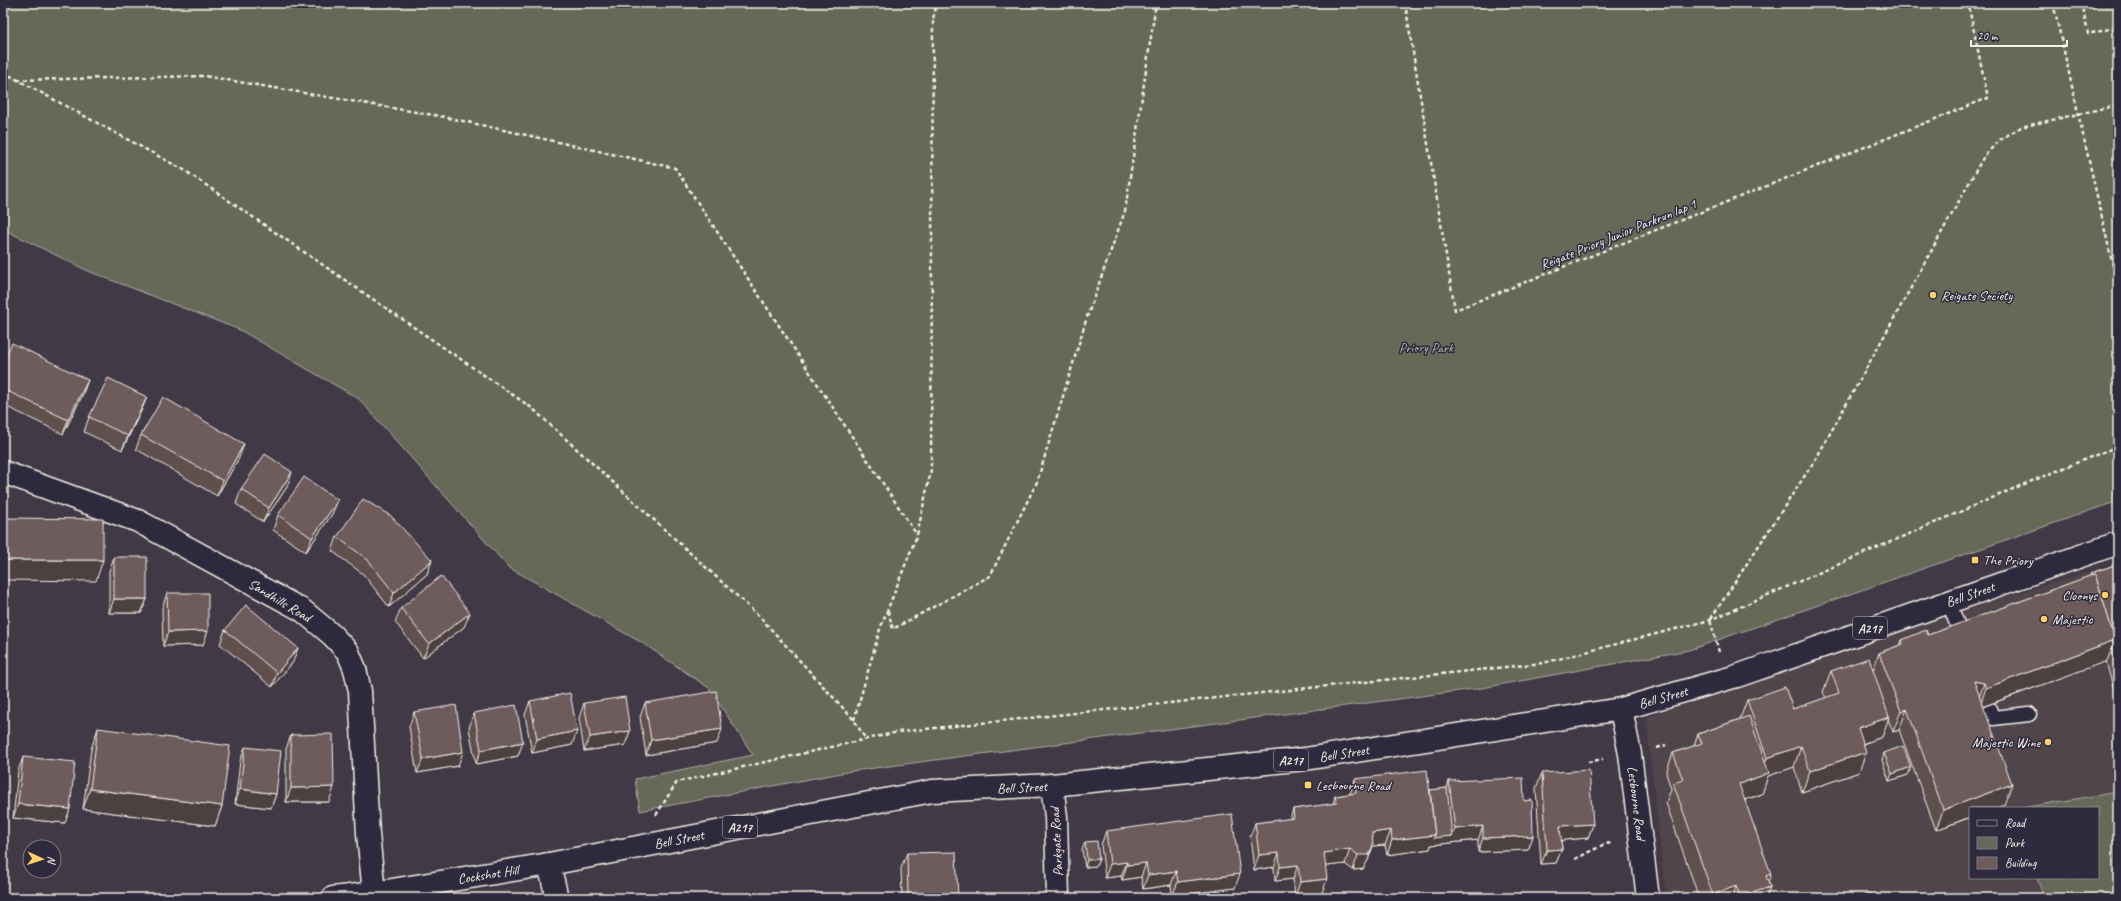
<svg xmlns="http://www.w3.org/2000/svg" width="2121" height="901" viewBox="0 0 2121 901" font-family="Caveat,sans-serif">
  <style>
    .built { fill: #4f444c }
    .green { fill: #666758; stroke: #adaca0 }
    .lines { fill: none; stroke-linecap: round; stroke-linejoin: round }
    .lane-casing { stroke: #f4f1e8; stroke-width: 17 }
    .street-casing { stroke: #f4f1e8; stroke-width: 25 }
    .secondary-casing { stroke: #f4f1e8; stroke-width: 25 }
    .primary-casing { stroke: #f4f1e8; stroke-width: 25 }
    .path { stroke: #f4f1e8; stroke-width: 2.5; stroke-dasharray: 4 3; stroke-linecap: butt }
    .lane { stroke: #2f2a3d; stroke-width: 14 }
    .street { stroke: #2f2a3d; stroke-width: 22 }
    .secondary { stroke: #2f2a3d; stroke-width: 22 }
    .primary { stroke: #2f2a3d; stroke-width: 22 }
    .wall { fill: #5f4f4e; stroke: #f4f1e8 }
    .shaded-wall { fill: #4d4040; stroke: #f4f1e8 }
    .building { fill: #6e5c5b; stroke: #f4f1e8 }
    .poi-dot { fill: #ffd166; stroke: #2f2a3d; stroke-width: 1.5 }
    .labels { text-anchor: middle; stroke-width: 3; stroke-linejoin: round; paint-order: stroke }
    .shield { fill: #2f2a3d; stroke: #b9b5b5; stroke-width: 1 }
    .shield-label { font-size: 13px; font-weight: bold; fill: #f4f1e8 }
    .street-label { font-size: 14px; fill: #f4f1e8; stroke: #2f2a3d }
    .poi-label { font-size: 14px; fill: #f4f1e8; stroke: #2f2a3d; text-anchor: start }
    .park-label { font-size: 14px; fill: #b4b3a7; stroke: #2f2a3d }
  </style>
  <rect width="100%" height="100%" fill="#423946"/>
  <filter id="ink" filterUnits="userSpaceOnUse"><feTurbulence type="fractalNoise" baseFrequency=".025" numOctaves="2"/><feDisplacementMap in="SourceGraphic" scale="8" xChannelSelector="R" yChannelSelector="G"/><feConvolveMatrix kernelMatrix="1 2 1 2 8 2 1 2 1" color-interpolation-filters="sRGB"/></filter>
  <g filter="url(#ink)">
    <path class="built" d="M2118,563v230l-97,15h-51v70h69l6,20h-379l-20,-181 168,-54 121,-45z"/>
    <g class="green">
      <path d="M3,3h2115v498l-429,149 -207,38 -630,83 -212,40 -5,-32 118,-24 -44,-67 -65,-44 -136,-77 -149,-168 -119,-69 -152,-59 -85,-42z"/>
      <path d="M2118,792v106h-74l-7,-20h61v-70h-77z"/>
    </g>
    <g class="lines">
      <g class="lane-casing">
        <g id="lane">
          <path d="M1948,601l15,38"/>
          <path d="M1987,705l6,13 36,-4"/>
        </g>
      </g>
      <g class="street-casing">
        <g id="street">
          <path d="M3,472l135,49 164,89 30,25 16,17 7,17 5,22 8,143 6,59"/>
          <path d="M1052,785l4,32 2,81"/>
          <path d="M549,864l8,34"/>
        </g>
      </g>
      <g class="secondary-casing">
        <path id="secondary" d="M1621,709l9,45 18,144"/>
      </g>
      <g class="primary-casing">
        <path id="primary" d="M333,898l41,-5 175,-29 383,-73 120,-6 253,-26 316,-50 116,-33 381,-133"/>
      </g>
      <g class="path">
        <path d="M1405,3l50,307 533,-212 -20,-95"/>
        <path d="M2053,3l65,285"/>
        <path d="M2082,3l6,31 30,-7"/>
        <path d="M3,72l181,98 348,238 227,208 95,104 11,18"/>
        <path d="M17,80l187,-4 241,41 230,51 242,367"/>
        <path d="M888,611l5,18 97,-53 47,-94 50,-165 38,-106 31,-208"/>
        <path d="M1719,652l-9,-32 107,-163 167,-301 17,-17 20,-12 97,-22"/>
        <path d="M854,720l26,-91 37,-94 14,-65 2,-451 4,-16"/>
        <path d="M1657,748l9,-3"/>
        <path d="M1588,762l15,-3"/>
        <path d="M656,815l21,-33 221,-50 645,-69 167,-43 312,-135 96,-39"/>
        <path d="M1575,859l30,-15 8,-1"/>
      </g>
      <use href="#lane" class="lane"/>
      <use href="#street" class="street"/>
      <use href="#secondary" class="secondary"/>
      <use href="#primary" class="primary"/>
    </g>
    <g class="wall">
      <path d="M3,362l80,32 -20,40 -60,-29z"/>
      <path d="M147,397l-6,14 -19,39 -38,-18 5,-15z"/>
      <path d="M141,435l98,23 -22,38 -81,-47z"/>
      <path d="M287,487l-24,35 -27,-18 5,-15z"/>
      <path d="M338,500l-6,14 -26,38 -33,-22 5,-15z"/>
      <path d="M337,537l95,23 -5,14 -38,33 -26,-33 -31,-23z"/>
      <path d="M114,557l33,42 -6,14h-32v-42z"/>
      <path d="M2118,564v142l-12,-45 -123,46 21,98 -68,25 -37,-100 -6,2 -5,-13 -6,18 -19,7 -4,28 -57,20 -8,-25 -26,9 -6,18 -17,6 25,87 -4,11h-67l-33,-95 5,-14 -5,-16 7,-20 21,-7 4,-12 42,-15 7,-19 46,9 33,-11 -3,-6 8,-21 42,-1 6,-17 21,-8 2,-5 26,-5 162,-59 1,-3z"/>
      <path d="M167,593l36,52 -40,1 -1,-38z"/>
      <path d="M401,608l63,19 -41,31 -28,-36z"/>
      <path d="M225,630l68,32 -21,25 -52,-43z"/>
      <path d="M530,701l42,44 -40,8 -7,-38z"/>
      <path d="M584,703l46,28 -5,14 -41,6 -5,-33z"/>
      <path d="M645,703l72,40 -71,12 -6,-38z"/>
      <path d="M414,712l44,54 -41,7 -8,-46z"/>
      <path d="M474,713l44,43 -42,8 -7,-36z"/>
      <path d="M98,728l124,78 -7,20 -132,-17 8,-60z"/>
      <path d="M291,735l38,67h-43v-53z"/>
      <path d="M245,747l31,47 -5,14 -36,-4 5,-43z"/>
      <path d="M1884,753l24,22 -19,6 -7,-21z"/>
      <path d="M23,757l42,66 -52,-5 5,-47z"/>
      <path d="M1542,773l51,51 -5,14 -27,2 1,9 -6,14 -15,1 -5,-76z"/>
      <path d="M1355,779l75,11 17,-2 2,-7 75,20 9,35 -5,14 -50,2v-12l-47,5 -1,4 -43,6 -2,-10 -12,1 -5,14 -5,9 -10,1 -8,-6 -19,2 -4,27 -27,4 -2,-18 -18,2 -1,-14 -20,3 -4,-33 5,-14 35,-4 3,-10 40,-5 2,-8 15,-2z"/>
      <path d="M1106,831l129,57 -63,8 -1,-11 -28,4 -2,-12 -19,3 -1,-4 -16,2 -4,-33z"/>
      <path d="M1085,842l14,17 -3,7 -11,1 -3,-17z"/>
      <path d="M907,853l51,45h-56l-1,-30z"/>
    </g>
    <g class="shaded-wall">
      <path d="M88,380l-5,14 -20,40 5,-14z"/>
      <path d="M147,397l-6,14 -19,39 6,-14z"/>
      <path d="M244,444l-5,14 -22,38 6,-15z"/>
      <path d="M292,472l-5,15 -24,35 6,-14z"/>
      <path d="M338,500l-6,14 -26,38 6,-14z"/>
      <path d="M3,560h100l-7,21 -93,-1z"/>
      <path d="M432,560l-5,14 -38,33 5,-14z"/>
      <path d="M114,599h33l-6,14h-32z"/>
      <path d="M470,613l-6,14 -41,31 6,-14z"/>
      <path d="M208,631l-5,14 -40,1 5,-14z"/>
      <path d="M2115,640l-8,21 -128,47 7,-20z"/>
      <path d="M298,648l-5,14 -21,25 5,-14z"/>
      <path d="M1974,681l10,2 -7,20z"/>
      <path d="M1907,709l-8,21 -6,2 8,-21z"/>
      <path d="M1889,717l-7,20 -32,11 8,-20z"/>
      <path d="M722,729l-5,14 -71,12 5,-15z"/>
      <path d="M577,731l-5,14 -40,8 5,-14z"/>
      <path d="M630,731l-5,14 -41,6 6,-14z"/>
      <path d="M523,742l-5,14 -42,8 5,-14z"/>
      <path d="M1801,746l-7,21 -26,9 -6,18 -30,10 7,-20 22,-8 6,-18z"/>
      <path d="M463,752l-5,14 -41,7 6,-14z"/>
      <path d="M1866,752l-7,20 -57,20 8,-21z"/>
      <path d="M1911,767l-3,8 -19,6 3,-7z"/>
      <path d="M2012,784l-8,21 -8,3h-26v9l-34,13 7,-20z"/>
      <path d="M334,787l-5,15h-43l5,-14z"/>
      <path d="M90,789l132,17 -7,20 -132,-17z"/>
      <path d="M240,789l36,5 -5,14 -36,-4z"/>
      <path d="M18,804l52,5 -5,14 -52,-5z"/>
      <path d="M1593,824l-5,14 -33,3 5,-15z"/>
      <path d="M1483,826l-5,14 -47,5 -1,4 -43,6 5,-15 43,-5 17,1 3,-7z"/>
      <path d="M1391,830l-6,15 -12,1 -5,14 -5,9 -10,1 5,-15 14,-22z"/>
      <path d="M1533,836l-5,14 -50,2 5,-14z"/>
      <path d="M1350,849l-5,15 -26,3 5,-14z"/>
      <path d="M1562,849l-6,14 -15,1 6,-14z"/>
      <path d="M1279,853l-5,14 -20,3 5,-15z"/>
      <path d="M1099,859l-3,7 -11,1 2,-7z"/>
      <path d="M1127,862l-6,14 -16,2 5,-14z"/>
      <path d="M1146,863l-5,14 -19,3 5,-15z"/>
      <path d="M1298,865l-5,14 -18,2 5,-14z"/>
      <path d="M1176,871l-5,14 -28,4 5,-14z"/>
      <path d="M1240,874l-5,14 -63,8 6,-14z"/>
      <path d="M1771,874l-5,15 4,-2 -4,11h-26l26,-22z"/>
      <path d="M1327,879l-5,14 -27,4 5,-15z"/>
      <path d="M1736,886l-4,12h-20l1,-3z"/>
    </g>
    <g class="building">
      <path d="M12,343l76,37 -20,40 -65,-31v-27z"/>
      <path d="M108,378l39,19 -19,39 -39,-19z"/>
      <path d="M163,397l81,47 -21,37 -82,-46z"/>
      <path d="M265,454l27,18 -23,36 -28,-19z"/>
      <path d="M304,477l34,23 -26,38 -34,-23z"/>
      <path d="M363,499l28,17 41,44 -38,33 -26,-33 -31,-23z"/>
      <path d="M3,518l100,1v41h-100z"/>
      <rect x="114" y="557" width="33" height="42"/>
      <path d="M2118,564v109l-6,-24 3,-9 -20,-66 -3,1 -1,-2z"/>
      <path d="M2095,574l20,66 -129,48 -2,-5 -10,-2 38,103 -69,26 -36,-101 -6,2 -22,-58 24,-9 -1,-4 24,-10 2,5z"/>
      <path d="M441,576l29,37 -41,31 -28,-36z"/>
      <path d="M167,593h41v38l-40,1z"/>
      <path d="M246,605l52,43 -21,25 -52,-43z"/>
      <path d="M1869,658l20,59 -31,11 8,24 -56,19 -9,-25 -34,12 -20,-58 38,-13 8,22 46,-16 -8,-22z"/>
      <path d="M716,691l6,38 -71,11 -6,-37z"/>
      <path d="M570,693l7,38 -40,8 -7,-38z"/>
      <path d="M625,697l5,34 -40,6 -6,-34z"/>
      <path d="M456,705l7,47 -40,7 -9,-47z"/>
      <path d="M516,705l7,37 -42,8 -7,-37z"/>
      <path d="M1749,716l20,57 -30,11 32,90 -5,2 4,11 -30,10 -4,-11 -23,9 -40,-112 10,-3 -10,-27 29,-10 -4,-9z"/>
      <path d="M98,728l132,18 -8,60 -132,-17z"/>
      <path d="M333,734l1,53 -43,1v-53z"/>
      <path d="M1903,746l8,21 -19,7 -8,-21z"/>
      <path d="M245,747l36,4 -5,43 -36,-5z"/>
      <path d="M23,757l52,5 -5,47 -52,-5z"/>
      <path d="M1427,770l8,65 -43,5 -1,-10 -19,3 1,12 -4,10h-11l-8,-6 -26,4 3,26 -27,3 -2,-17 -18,2 -1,-14 -20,2 -4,-32 39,-5 -1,-9 44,-6 -2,-7 21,-3 -1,-14z"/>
      <path d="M1589,770l4,54 -33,2 2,23 -15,1 -5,-77z"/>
      <path d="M1523,778l1,23 8,-1 1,36 -50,2v-12l-28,3 -6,-48z"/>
      <path d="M1447,788l5,48 -18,2 1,-3 -5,-45z"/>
      <path d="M1232,814l8,60 -62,8 -2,-11 -28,4 -2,-12 -19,2v-3l-17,2 -4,-33z"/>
      <path d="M1097,841l2,18 -12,1 -2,-18z"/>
      <path d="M956,852l2,46h-50l-1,-45z"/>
      <path d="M1870,893l2,5h-15z"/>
    </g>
  </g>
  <g class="poi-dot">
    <circle cx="1933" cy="295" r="4"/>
    <rect x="1971" y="556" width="8" height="8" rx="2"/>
    <circle cx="2105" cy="595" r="4"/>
    <circle cx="2044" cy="619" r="4"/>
    <circle cx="2048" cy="742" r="4"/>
    <rect x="1304" y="781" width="8" height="8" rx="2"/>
  </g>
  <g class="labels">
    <g class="shield">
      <rect x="1853" y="617" width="34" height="22" rx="3"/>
      <rect x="1274" y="749" width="34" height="22" rx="3"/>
      <rect x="723" y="816" width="34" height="22" rx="3"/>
    </g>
    <g class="shield-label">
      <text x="1870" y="633">A217</text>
      <text x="1291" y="765">A217</text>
      <text x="740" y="832">A217</text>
    </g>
    <g class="street-label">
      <text transform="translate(1618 234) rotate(-22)" y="5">Reigate Priory Junior Parkrun lap 1</text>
      <text transform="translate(1970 594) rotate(-19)" y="5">Bell Street</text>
      <text transform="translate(280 600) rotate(31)" y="5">Sandhills Road</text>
      <text transform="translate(1663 697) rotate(-16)" y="5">Bell Street</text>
      <text transform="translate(1344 753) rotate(-9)" y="5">Bell Street</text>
      <text transform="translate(1022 787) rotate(-3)" y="5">Bell Street</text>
      <text transform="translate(1637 803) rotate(83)" y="5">Lesbourne Road</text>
      <text transform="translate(679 839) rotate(-11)" y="5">Bell Street</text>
      <text transform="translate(1056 842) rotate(-93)" y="5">Parkgate Road</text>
      <text transform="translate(488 874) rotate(-9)" y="5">Cockshot Hill</text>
    </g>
    <g class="poi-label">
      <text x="1941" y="300">Reigate Society</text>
      <text x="1983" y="565">The Priory</text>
      <text x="2097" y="600" text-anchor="end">Cloonys</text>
      <text x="2052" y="624">Majestic</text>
      <text x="2040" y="747" text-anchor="end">Majestic Wine</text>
      <text x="1316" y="790">Lesbourne Road</text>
    </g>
    <g class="park-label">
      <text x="1426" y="352">Priory Park</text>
    </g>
  </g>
  <rect width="2121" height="901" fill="none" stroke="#2f2a3d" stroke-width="16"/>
  <rect x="8" y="8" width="2105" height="885" fill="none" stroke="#f4f1e8" stroke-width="1.5" filter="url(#ink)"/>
  <rect x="1969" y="807" width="130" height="72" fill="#2f2a3d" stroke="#7e7a81"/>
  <rect x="1977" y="820" width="20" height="6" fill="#2f2a3d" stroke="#7e7a81"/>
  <text x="2005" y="827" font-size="12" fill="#f4f1e8">Road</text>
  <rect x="1977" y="837" width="20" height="12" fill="#666758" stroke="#7e7a81"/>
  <text x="2005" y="847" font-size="12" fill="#f4f1e8">Park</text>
  <rect x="1977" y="857" width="20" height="12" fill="#6e5c5b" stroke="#7e7a81"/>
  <text x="2005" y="867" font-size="12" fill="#f4f1e8">Building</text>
  <g transform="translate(42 859) rotate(93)"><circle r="19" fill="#2f2a3d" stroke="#7e7a81"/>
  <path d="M0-3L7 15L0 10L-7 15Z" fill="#ffd166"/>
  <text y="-6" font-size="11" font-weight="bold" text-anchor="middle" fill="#f4f1e8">N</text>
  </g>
  <path d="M1971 40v6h96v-6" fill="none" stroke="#f4f1e8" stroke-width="2"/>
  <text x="1977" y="40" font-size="12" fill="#f4f1e8" stroke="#2f2a3d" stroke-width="3" paint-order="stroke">20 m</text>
</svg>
